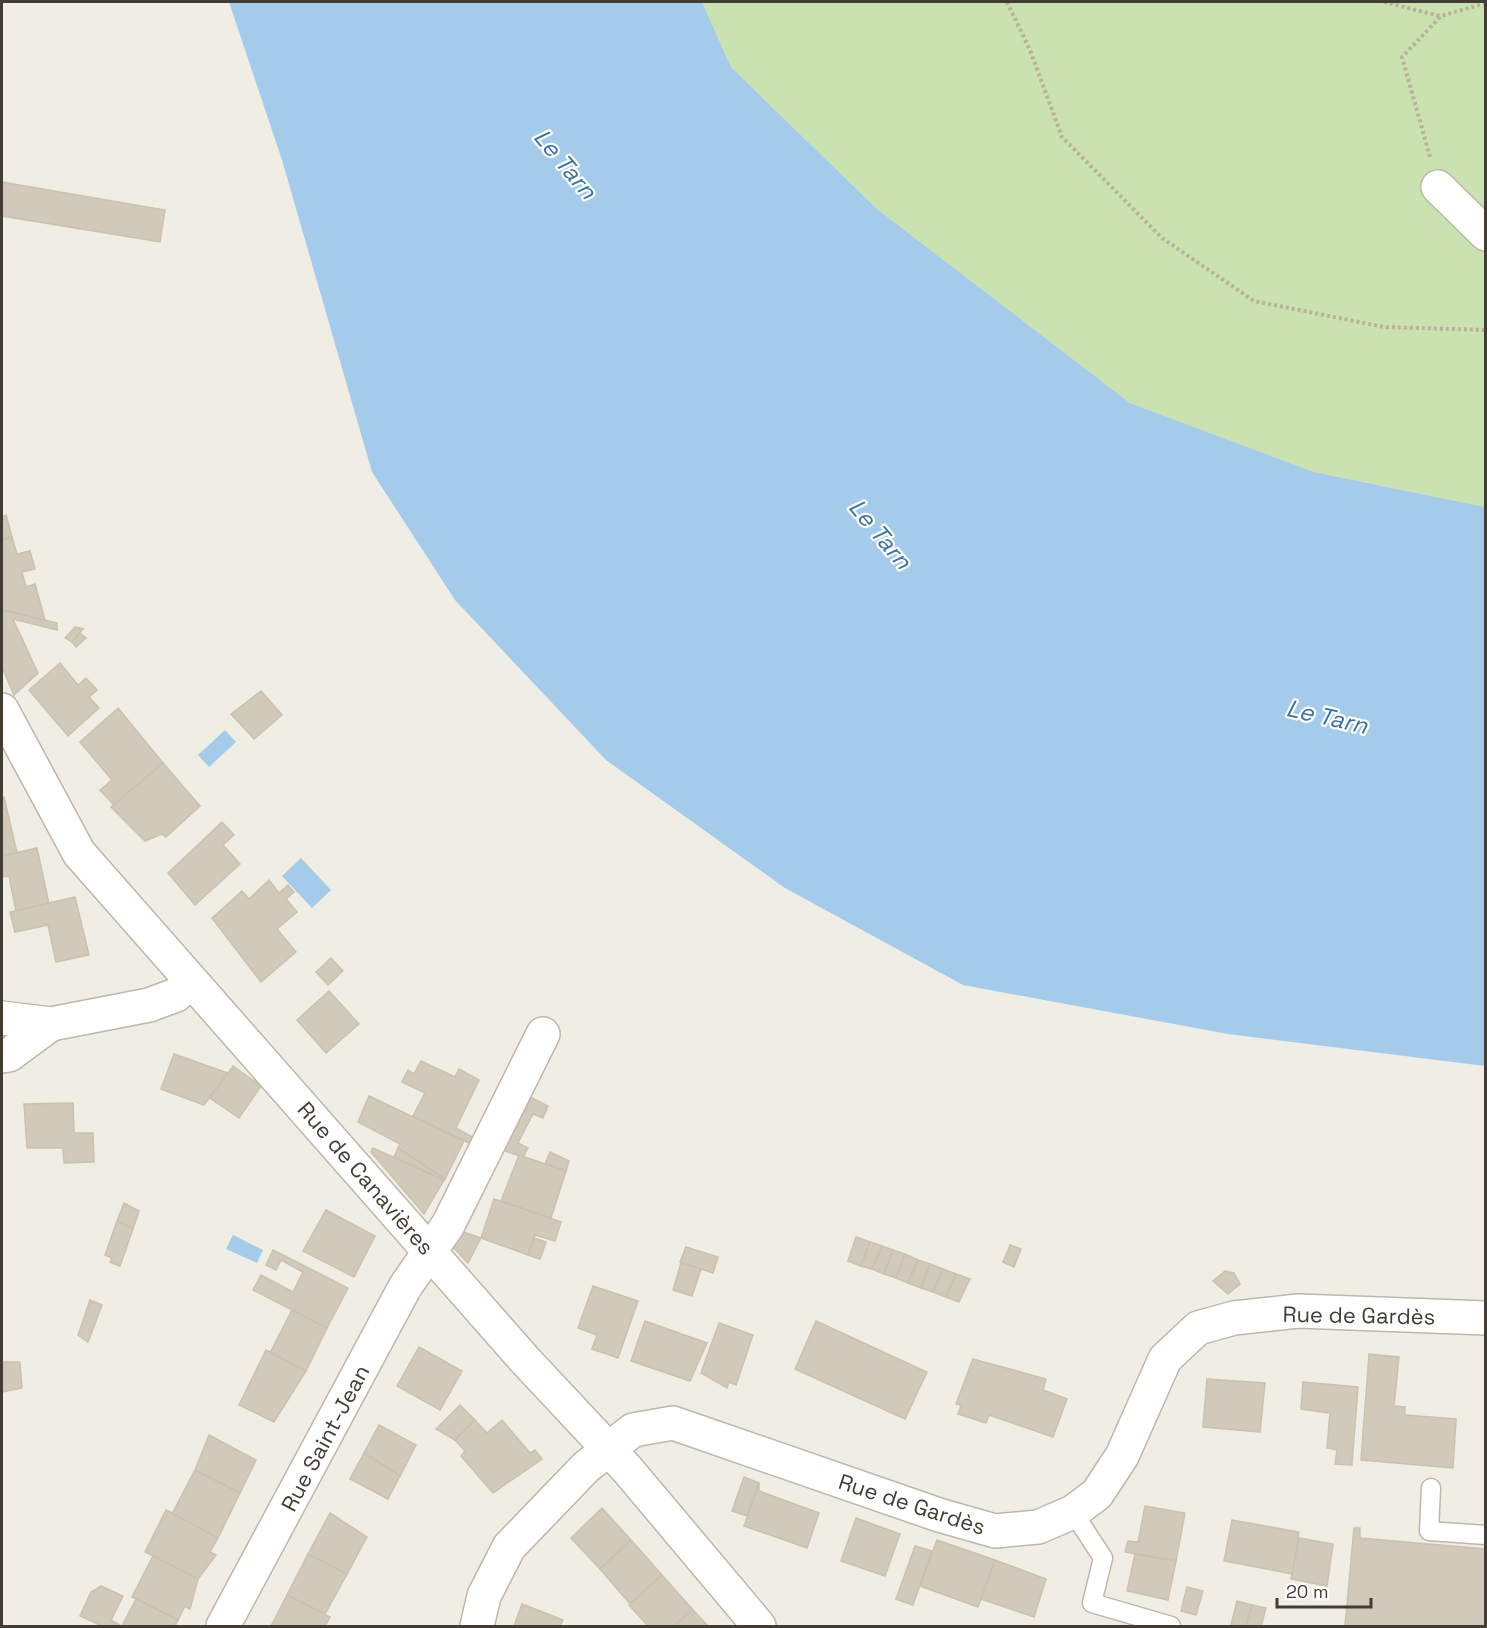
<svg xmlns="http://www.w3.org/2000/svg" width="1487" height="1628" viewBox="0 0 1487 1628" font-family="'Space Grotesk',sans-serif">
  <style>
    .green { fill: #cae2af }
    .water { fill: #a4cbe9 }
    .building { fill: #d1c9ba; stroke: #cbc1ae; stroke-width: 1.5 }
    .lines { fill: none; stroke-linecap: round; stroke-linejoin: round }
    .lane-casing { stroke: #beb7aa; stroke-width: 21 }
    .street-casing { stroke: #beb7aa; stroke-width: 36 }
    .path { stroke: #bbb09a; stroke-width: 4; stroke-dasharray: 3 3; stroke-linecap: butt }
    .lane { stroke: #fff; stroke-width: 18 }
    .street { stroke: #fff; stroke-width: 33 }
    .labels { text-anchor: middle; stroke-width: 4.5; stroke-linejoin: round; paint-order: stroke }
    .street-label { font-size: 22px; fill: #423d34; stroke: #fff }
    .water-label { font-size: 24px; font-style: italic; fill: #3873a3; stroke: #fff }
  </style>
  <rect width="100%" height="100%" fill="#f0ede4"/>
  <path class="green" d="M702,2h783v505l-171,-35 -184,-69 -253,-194 -146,-142z"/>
  <g class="water">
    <path d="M229,2h473l29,65 146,142 253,194 184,69 171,35v559l-257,-32 -265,-49 -178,-97 -179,-128 -151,-160 -83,-128 -90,-312z"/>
    <path d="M225,730l11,12 -27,25 -11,-12z"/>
    <path d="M301,858l30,32 -19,18 -30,-32z"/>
    <path d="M233,1235l30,15 -6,13 -31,-14z"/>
  </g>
  <g class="building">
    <path d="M2,182l163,28 -5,32 -158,-26z"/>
    <path d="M6,515l6,22 -10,3v-23z"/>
    <path d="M12,537l5,17 13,-3 5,18 -13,3 4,15 9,-3 10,36 -43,-10v-70z"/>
    <path d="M2,610l55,13v7l-44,-11 25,54 -24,22 -12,-28z"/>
    <path d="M75,627l8,2 -11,13 -7,-4z"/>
    <path d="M80,633l6,5 -10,9 -4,-5z"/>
    <path d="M60,663l18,22 8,-7 11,12 -8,7 10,11 -31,28 -39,-46z"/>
    <path d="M261,691l21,24 -28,24 -23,-25z"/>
    <path d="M118,708l45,55 -49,42 -14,-15 12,-10 -32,-38z"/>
    <path d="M163,763l37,43 -34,31 -4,-3 -17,7 -34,-34z"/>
    <path d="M4,797l13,56 -15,3v-58z"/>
    <path d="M222,822l12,13 -11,10 17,19 -45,41 -27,-32z"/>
    <path d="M37,848l12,56 -33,7 -7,-35 -7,1v-21z"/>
    <path d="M269,880l10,13 9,-8 6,7 -8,7 11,13 -20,17 19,23 -35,30 -49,-64 30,-27 7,8z"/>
    <path d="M75,897l14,58 -33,7 -8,-37 -33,7 -5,-20z"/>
    <path d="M331,958l12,13 -15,14 -12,-13z"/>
    <path d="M329,991l30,33 -33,29 -29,-33z"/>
    <path d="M174,1054l54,19 -24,32 -43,-16z"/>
    <path d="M421,1061l34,16 4,-8 20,11 -23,48 18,10 -3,6 -58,-28 12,-23 -23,-11 6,-12 6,4z"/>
    <path d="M233,1066l28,20 -22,32 -29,-20z"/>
    <path d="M526,1095l22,11 -5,12 -10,-4 -15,29 10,5 -5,9 -24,-8z"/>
    <path d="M369,1096l95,45 -19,38 -47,-31 2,-4 -42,-22z"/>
    <path d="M73,1103l1,30h19l1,29 -30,1 -1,-15h-36l-3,-44z"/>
    <path d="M373,1148l71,32 -20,34 -53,-62z"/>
    <path d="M398,1148l47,31 -1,1 -50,-23z"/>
    <path d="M550,1152l19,9 -3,10 -21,-7z"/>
    <path d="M519,1155l47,16 -15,47 -50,-17z"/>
    <path d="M494,1199l67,23 -6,19 -20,-6 -7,20 -47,-17z"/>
    <path d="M124,1203l15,8 -6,18 -16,-8z"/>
    <path d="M326,1210l49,26 -21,41 -51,-26z"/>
    <path d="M117,1221l16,8 -13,37 -10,-4 2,-4 -7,-3z"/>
    <path d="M460,1231l21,7 -13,25 -14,-15z"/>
    <path d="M856,1237l14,5 -9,24 -13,-5z"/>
    <path d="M534,1238l12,4 -6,17 -12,-4z"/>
    <path d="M870,1242l12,4 -10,23 -11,-3z"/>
    <path d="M1010,1245l11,4 -7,18 -11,-5z"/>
    <path d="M882,1246l11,4 -9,24 -12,-5z"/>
    <path d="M686,1247l32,10 -5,16 -33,-11z"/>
    <path d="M273,1250l75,38 -21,40 -74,-38 8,-15 32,17 10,-20 -22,-12 -5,10 -10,-5z"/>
    <path d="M893,1250l12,4 -9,24 -12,-4z"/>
    <path d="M905,1254l13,6 -10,23 -12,-5z"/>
    <path d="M918,1260l12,4 -9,24 -13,-5z"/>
    <path d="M681,1263l20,6 -9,27 -19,-6z"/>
    <path d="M930,1264l13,5 -10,23 -12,-4z"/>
    <path d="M943,1269l13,5 -10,23 -13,-5z"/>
    <path d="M1225,1271l9,2 6,11 -12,10 -15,-13z"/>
    <path d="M956,1274l14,5 -11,23 -13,-5z"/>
    <path d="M593,1286l45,15 -20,57 -26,-9 5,-14 -19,-7z"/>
    <path d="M90,1300l12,5 -14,37 -10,-7z"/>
    <path d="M292,1310l35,18 -21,43 -36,-18z"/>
    <path d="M645,1321l62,22 -17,38 -59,-20z"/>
    <path d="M816,1321l111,51 -22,47 -110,-50z"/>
    <path d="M719,1323l34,12 -17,50 -7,-3 -2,6 -26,-15z"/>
    <path d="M419,1347l43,24 -22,39 -43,-24z"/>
    <path d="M266,1350l40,21 -32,51 -35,-17z"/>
    <path d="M1369,1354l30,3 -5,49 11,1v8l51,4 -3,49 -92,-8z"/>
    <path d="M973,1359l73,20 -3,11 24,9 -14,38 -64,-22 -3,8 -28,-9 3,-9 -5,-1z"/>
    <path d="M2,1362h18l2,26 -20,4z"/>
    <path d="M1207,1379l58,4 -5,49 -57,-5z"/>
    <path d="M1303,1382l55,5 -6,78 -17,-1 2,-14 -10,-2 3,-35 -29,-4z"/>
    <path d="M460,1405l15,15 -20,20 -19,-11z"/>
    <path d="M475,1420l12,13 15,-13 28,33 5,-3 7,9 -49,34 -32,-37 4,-5 -10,-11z"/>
    <path d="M379,1425l37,20 -16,31 -36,-23z"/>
    <path d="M209,1435l47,25 -16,33 -45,-23z"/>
    <path d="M364,1453l36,23 -12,23 -38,-20z"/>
    <path d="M195,1470l45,23 -22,45 -46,-24z"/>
    <path d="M744,1477l15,6 -12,33 -15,-5z"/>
    <path d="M759,1483v8l60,22 -12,35 -63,-22z"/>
    <path d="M1145,1506l40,7 -9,48 -51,-9 3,-11 10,1z"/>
    <path d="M602,1508l29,32 -31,29 -29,-31z"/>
    <path d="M166,1510l52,28 -8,14 6,3 -18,24 -53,-27z"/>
    <path d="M330,1513l37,24 -20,37 -39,-20z"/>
    <path d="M856,1518l44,16 -15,42 -44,-15z"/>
    <path d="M1232,1520l67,12 -6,42 -69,-13z"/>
    <path d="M1354,1528h6v10l126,11v77h-141z"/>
    <path d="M1299,1538l34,6 -6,42 -36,-7z"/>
    <path d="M631,1540l31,35 -32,29 -30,-35z"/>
    <path d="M937,1540l58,20 -17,47 -58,-21z"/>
    <path d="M915,1546l17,5 -19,54 -17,-6z"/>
    <path d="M308,1554l39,20 -22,40 -38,-19z"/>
    <path d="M1135,1554l41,7 -8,39 -41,-9z"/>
    <path d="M153,1556l45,23 -8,30 -5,-3 -7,14 -46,-23z"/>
    <path d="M995,1560l51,19 -12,38 -53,-18z"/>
    <path d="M662,1575l31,35 -19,16h-26l-19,-21z"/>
    <path d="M101,1586l22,10 -12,24 10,6h-19l-22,-10 11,-24z"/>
    <path d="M1187,1587l16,4 -7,24 -15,-4z"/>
    <path d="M287,1595l43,22 -5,9h-54z"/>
    <path d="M136,1599l42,21 -3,6h-53z"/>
    <path d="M1237,1601l15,4 -6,21 -15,-1z"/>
    <path d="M522,1604l41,16 -3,6h-46z"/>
    <path d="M1252,1605l14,3 -5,18h-15z"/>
    <path d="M693,1610l15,16h-34z"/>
  </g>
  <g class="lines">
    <g class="lane-casing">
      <g id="lane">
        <path d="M1431,1488l-2,43 57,4"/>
        <path d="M1073,1512l30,46 -11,45 79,23"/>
      </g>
    </g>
    <g class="street-casing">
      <g id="street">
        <path d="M1438,187l48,47"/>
        <path d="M2,710l77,143 445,506 103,110 132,157"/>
        <path d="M2,1018l49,6 98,-19 27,-10 15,-13"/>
        <path d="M2,1056l7,-1 42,-31"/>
        <path d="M223,1626l182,-339 43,-62 95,-191"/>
        <path d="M477,1626l7,-30 25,-49 77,-80 47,-37 40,-7 266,92 56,16 43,-4 35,-15 24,-18 25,-38 43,-97 33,-31 36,-10 64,-7 188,7"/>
      </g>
    </g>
    <g class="path">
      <path d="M1007,2l23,48 32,87 100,101 92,63 130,26 102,3"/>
      <path d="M1384,2l56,14"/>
      <path d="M1430,157l-28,-100 39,-41 45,-13"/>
    </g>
    <use href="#lane" class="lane"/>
    <use href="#street" class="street"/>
  </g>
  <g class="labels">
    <g class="street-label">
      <text transform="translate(366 1178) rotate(49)" y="8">Rue de Canavières</text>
      <text transform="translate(1359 1315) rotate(1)" y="8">Rue de Gardès</text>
      <text transform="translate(325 1438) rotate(-62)" y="8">Rue Saint-Jean</text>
      <text transform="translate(912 1504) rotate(18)" y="8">Rue de Gardès</text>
    </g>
    <g class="water-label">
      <text transform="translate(565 164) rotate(50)" y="8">Le Tarn</text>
      <text transform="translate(880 534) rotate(50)" y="8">Le Tarn</text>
      <text transform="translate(1327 717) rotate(13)" y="8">Le Tarn</text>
    </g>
  </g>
  <rect width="1487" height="1628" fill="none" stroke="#423d34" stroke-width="6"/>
  <path d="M1277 1598v9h94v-9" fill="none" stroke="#423d34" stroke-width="3"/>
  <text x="1286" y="1598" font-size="18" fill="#423d34" stroke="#ffffff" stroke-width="4.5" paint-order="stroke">20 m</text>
</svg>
